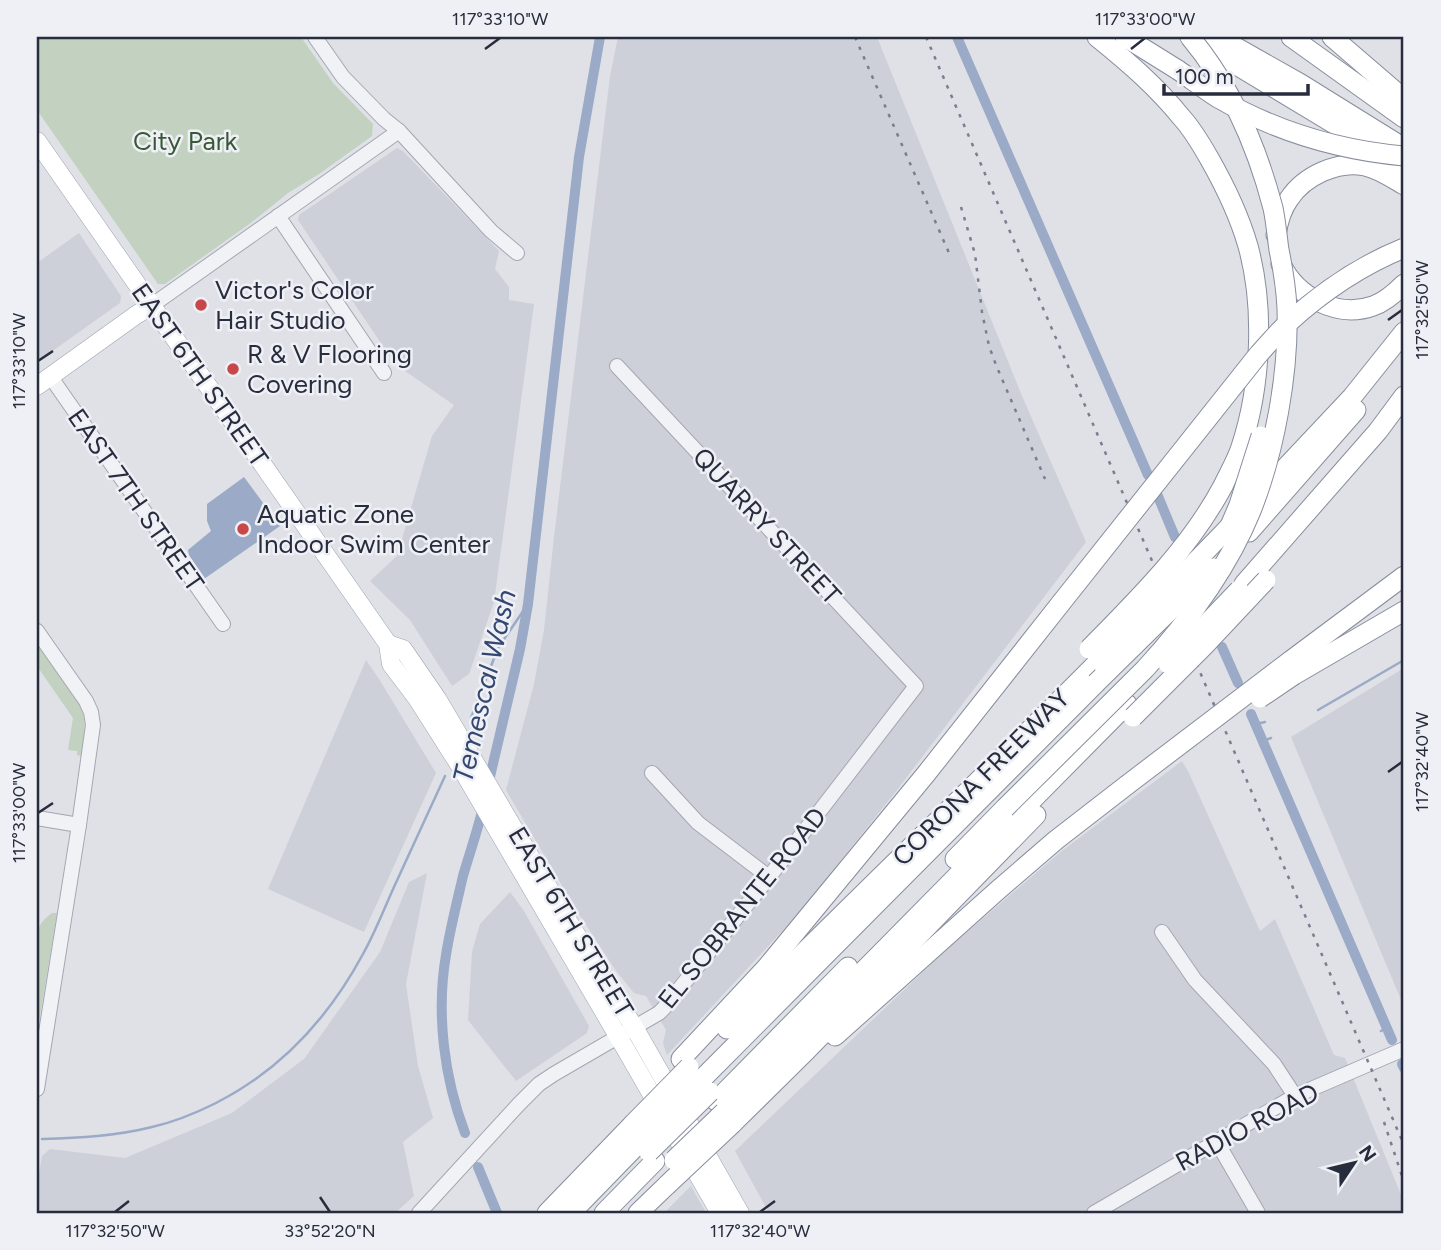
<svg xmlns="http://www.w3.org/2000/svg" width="1441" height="1250" viewBox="0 0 1441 1250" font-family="Figtree,sans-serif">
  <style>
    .built { fill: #cdd0d9 }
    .green { fill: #c2d1c0 }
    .water { fill: #9baac6 }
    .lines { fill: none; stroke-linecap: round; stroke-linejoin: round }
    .stream { stroke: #9baac6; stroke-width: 2.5 }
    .canal { stroke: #9baac6; stroke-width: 10 }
    .minor-casing { stroke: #a4a7b1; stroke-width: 16 }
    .major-casing { stroke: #9ea4b3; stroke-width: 19 }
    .highway-casing { stroke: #878d9d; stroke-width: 21 }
    .minor { stroke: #f1f2f6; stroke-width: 14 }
    .major { stroke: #fff; stroke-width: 18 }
    .highway { stroke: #fff; stroke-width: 19 }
    .rail { stroke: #797e90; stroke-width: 2.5; stroke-dasharray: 3.5 7; stroke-linecap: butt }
    .highway-bridge-casing { stroke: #878d9d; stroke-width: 21; stroke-linecap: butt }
    .highway-bridge { stroke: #fff; stroke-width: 19 }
    .ticks { fill: none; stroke: #282d3e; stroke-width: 2.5 }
    .poi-dot { fill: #c8484a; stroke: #eef0f5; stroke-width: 2.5 }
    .labels { text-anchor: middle; stroke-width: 5; stroke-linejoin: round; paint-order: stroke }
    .park-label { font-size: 26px; fill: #385936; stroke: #eef0f5 }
    .poi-label { font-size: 26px; fill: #282d3e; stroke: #eef0f5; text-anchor: start }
    .street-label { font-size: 26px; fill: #282d3e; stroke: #eef0f5 }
    .water-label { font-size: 28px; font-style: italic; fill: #344770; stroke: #eef0f5 }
    .neatline { fill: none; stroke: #282d3e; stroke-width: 2.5 }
    .ticks-label { font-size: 18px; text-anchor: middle; fill: #282d3e }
  </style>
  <rect width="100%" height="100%" fill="#dfe1e7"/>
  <g class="built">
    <path d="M618,37h259l145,359 64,146 -189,248 -98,123 -132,142 -4,-12 3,-13 -20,-34 -12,-3 -18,-22 -39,-60 -71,-121 28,-106 10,-54 10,-93 56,-461z"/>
    <path d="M397,148l6,3 96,100 -4,18 14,18v13l25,4 -40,298 -25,72 -17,12 -42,-66 -40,-39 27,-25 35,-120 22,-31 -59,-41 -97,-144 1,-5z"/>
    <path d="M79,233l42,63 -1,7 -83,59v-99z"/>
    <path d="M366,660l13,19 57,94 -72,159 -96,-43z"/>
    <path d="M1404,668v339l-113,-270z"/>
    <path d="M1182,761l7,12 71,158 15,-12 59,136 11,3 59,144v11h-635l-34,-62 213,-203 115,-98z"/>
    <path d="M427,873l-21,111 12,82 15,52 -30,24 11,54 -19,17h-358v-26l5,-31 8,-7 75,9 107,-45 72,-54 76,-107 29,-70z"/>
    <path d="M510,892l14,19 65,115 -2,7 -71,48 -48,-61 4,-68 8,-28z"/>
    <path d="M691,1186l15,27h-42z"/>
  </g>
  <g class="green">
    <path d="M37,37h264l32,46 40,41 -1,12 -53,38 -31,19 -36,29 -87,62h-7l-121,-174z"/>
    <path d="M37,644l43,61c8,18 4,33 1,51l-4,-1v-4l-9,-1 5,-32 -34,-49h-2z"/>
    <path d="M52,913h5l-20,121v-71l2,-1c1,-22 -10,-32 13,-49z"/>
  </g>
  <path class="water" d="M244,477l36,49 -76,53 -15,-24 -1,-5 23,-19 -4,-10v-17z"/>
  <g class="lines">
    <g class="stream">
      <path d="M1318,710l86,-50"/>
      <path d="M471,718l27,-70 30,-44"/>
      <path d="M1256,724l9,-2"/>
      <path d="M1263,741l8,-3"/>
      <path d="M1381,1031l3,-2"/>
      <path d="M42,1139c37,-1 74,-3 110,-12 22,-5 44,-14 64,-24 65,-33 113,-86 147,-149 12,-21 21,-45 31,-67 17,-37 34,-74 51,-111"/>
    </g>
    <g class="canal">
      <path d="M957,37c63,146 128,292 191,438"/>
      <path d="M1157,494l18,43"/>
      <path d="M1222,647l16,36"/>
      <path d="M1251,714l141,326"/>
      <path d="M488,785l32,-136 8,-45 51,-447 21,-120"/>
      <path d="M1402,1064l2,4"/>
      <path d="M465,1133c-21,-55 -29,-120 -19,-178 4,-26 11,-53 17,-79 7,-24 15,-47 21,-72"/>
      <path d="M478,1167l19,46"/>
    </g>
    <g class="minor-casing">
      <g id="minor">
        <path d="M315,37l28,40 41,42 15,12 92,100 26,22"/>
        <path d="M278,216l106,157"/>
        <path d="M151,306l248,-175"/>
        <path d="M50,376l173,248"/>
        <path d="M37,631l49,70 5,11 2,13 -14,100 -42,264"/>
        <path d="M652,773l46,50 71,54"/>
        <path d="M37,818l42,7"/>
        <path d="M1162,932l33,48 79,84 21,32"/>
        <path d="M1217,1142l41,71"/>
        <path d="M419,1213l100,-109 20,-20 15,-10 105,-61 5,-5 105,-131 147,-191 -299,-320"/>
        <path d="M1094,1213l201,-117 109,-47"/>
      </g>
    </g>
    <g class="major-casing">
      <g id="major">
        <path d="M37,141l351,503 3,20 25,33 44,69 158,270 102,177"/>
        <path d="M37,386l99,-71 15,-9"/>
        <path d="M388,644l15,5 35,51 133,226 63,101 106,186"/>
      </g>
    </g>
    <g class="highway-casing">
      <g id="highway">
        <path d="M1097,37c31,25 60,50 85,81 11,12 19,26 27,40 16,28 30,57 39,88 17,62 13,140 -7,201 -4,13 -12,26 -18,39"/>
        <path d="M1125,37l53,33"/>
        <path d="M1190,37l181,109 33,22"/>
        <path d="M1218,37l83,47 103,64"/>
        <path d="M1291,37l113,81"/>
        <path d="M1332,37l72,62"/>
        <path d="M1276,235c2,-13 5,-25 13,-36 15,-23 49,-39 76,-33 14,3 27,12 39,19"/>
        <path d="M1281,264c15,32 56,55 92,42 12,-4 22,-13 31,-22"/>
        <path d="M1254,501l98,-104 52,-65"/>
        <path d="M1249,532l107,-122"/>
        <path d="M1244,584l134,-153 26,-35"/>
        <path d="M1290,661l114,-85"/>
        <path d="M1294,675l110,-64"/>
        <path d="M955,859l50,-51"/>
        <path d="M727,1029c123,-124 249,-244 372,-368"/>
        <path d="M835,1036l163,-146 58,-50 71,-55"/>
        <path d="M681,1059l85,-91 160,-194 135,-171"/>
        <path d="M701,1080l395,-397"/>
        <path d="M716,1101l132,-134"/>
        <path d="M724,1112l403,-408"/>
        <path d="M732,1124l74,-73 230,-236"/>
        <path d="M547,1213l86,-89"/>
        <path d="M571,1213l71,-73"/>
        <path d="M604,1213l51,-52"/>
        <path d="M638,1213l29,-28"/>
      </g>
    </g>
    <use href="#minor" class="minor"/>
    <use href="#major" class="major"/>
    <use href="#highway" class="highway"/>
    <g class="rail">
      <path d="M855,37l94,216"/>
      <path d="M926,37l478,1108"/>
      <path d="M961,207l14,47 7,58 7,34 7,19 49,114"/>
      <path d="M1384,1122l20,60"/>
    </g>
    <g class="highway-bridge-casing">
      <g id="highway-bridge">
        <path d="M1178,70c13,9 26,19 40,28 59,34 119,52 186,58"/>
        <path d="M1227,533l12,-28 22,-69"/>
        <path d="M1061,603l197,-248c10,-11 19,-22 30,-32 34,-31 74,-58 116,-75"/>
        <path d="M1089,649c49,-50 101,-101 134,-163"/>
        <path d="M1099,661l135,-139"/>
        <path d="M1168,664l71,-74"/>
        <path d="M1096,683l117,-115"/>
        <path d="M1260,698l34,-23"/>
        <path d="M1133,717l72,-72 61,-65"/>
        <path d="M1127,785l163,-124"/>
        <path d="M1005,808l140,-139c43,-47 82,-99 106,-158 24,-60 38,-139 36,-203 -1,-20 -4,-39 -8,-58 -2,-14 -3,-28 -6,-42 -16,-61 -43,-123 -83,-171"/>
        <path d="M633,1124l56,-57"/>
        <path d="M642,1140l59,-60"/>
        <path d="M649,1152l61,-60"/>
        <path d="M674,1160l50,-48"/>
        <path d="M667,1185l65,-61"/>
      </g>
    </g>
    <use href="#highway-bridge" class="highway-bridge"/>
  </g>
  <path class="ticks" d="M485,49l15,-11M1131,49l14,-11M1388,320l14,-10M38,361l15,-10M1388,772l14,-10M38,813l15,-10M320,1197l10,15M115,1212l14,-11M760,1212l15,-11"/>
  <g class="poi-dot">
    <circle cx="201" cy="305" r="7"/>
    <circle cx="233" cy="369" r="7"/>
    <circle cx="243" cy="529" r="7"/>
  </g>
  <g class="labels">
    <g class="park-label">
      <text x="185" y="150">City Park</text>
    </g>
    <g class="poi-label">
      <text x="215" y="299">Victor's Color<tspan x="215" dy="30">Hair Studio</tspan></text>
      <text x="247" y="363">R &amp; V Flooring<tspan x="247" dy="30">Covering</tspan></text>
      <text x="257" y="523">Aquatic Zone<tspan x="257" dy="30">Indoor Swim Center</tspan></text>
    </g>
    <g class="street-label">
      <text transform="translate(200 375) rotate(55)" y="9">EAST 6TH STREET</text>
      <text transform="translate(136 500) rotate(55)" y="9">EAST 7TH STREET</text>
      <text transform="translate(767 526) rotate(47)" y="9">QUARRY STREET</text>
      <text transform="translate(981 777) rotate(-45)" y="9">CORONA FREEWAY</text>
      <text transform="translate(742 908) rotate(-51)" y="9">EL SOBRANTE ROAD</text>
      <text transform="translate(571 922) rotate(59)" y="9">EAST 6TH STREET</text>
      <text transform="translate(1247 1127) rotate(-28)" y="9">RADIO ROAD</text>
    </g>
    <g class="water-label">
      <text transform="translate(484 686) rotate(-77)" y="10">Temescal Wash</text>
    </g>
  </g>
  <rect width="1441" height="1250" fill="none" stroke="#eef0f5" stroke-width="77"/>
  <g transform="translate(1354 1163) rotate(55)" stroke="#eef0f5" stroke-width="5" paint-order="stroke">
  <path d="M0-5L12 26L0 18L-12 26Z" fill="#282d3e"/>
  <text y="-10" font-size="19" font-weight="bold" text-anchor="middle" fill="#282d3e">N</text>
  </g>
  <path d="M1164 84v10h144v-10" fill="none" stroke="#282d3e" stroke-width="3.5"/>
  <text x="1175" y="84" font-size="21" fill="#282d3e" stroke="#eef0f5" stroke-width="5" paint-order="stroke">100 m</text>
  <rect x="38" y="38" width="1364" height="1174" class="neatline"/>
  <g class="ticks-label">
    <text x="500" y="25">117°33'10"W</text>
    <text x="1145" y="25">117°33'00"W</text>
    <text transform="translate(1422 310) rotate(-90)" y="6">117°32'50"W</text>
    <text transform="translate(19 361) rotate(-90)" y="6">117°33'10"W</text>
    <text transform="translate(1422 762) rotate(-90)" y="6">117°32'40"W</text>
    <text transform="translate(19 813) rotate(-90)" y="6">117°33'00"W</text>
    <text x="115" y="1237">117°32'50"W</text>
    <text x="330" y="1237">33°52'20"N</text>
    <text x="760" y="1237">117°32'40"W</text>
  </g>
</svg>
